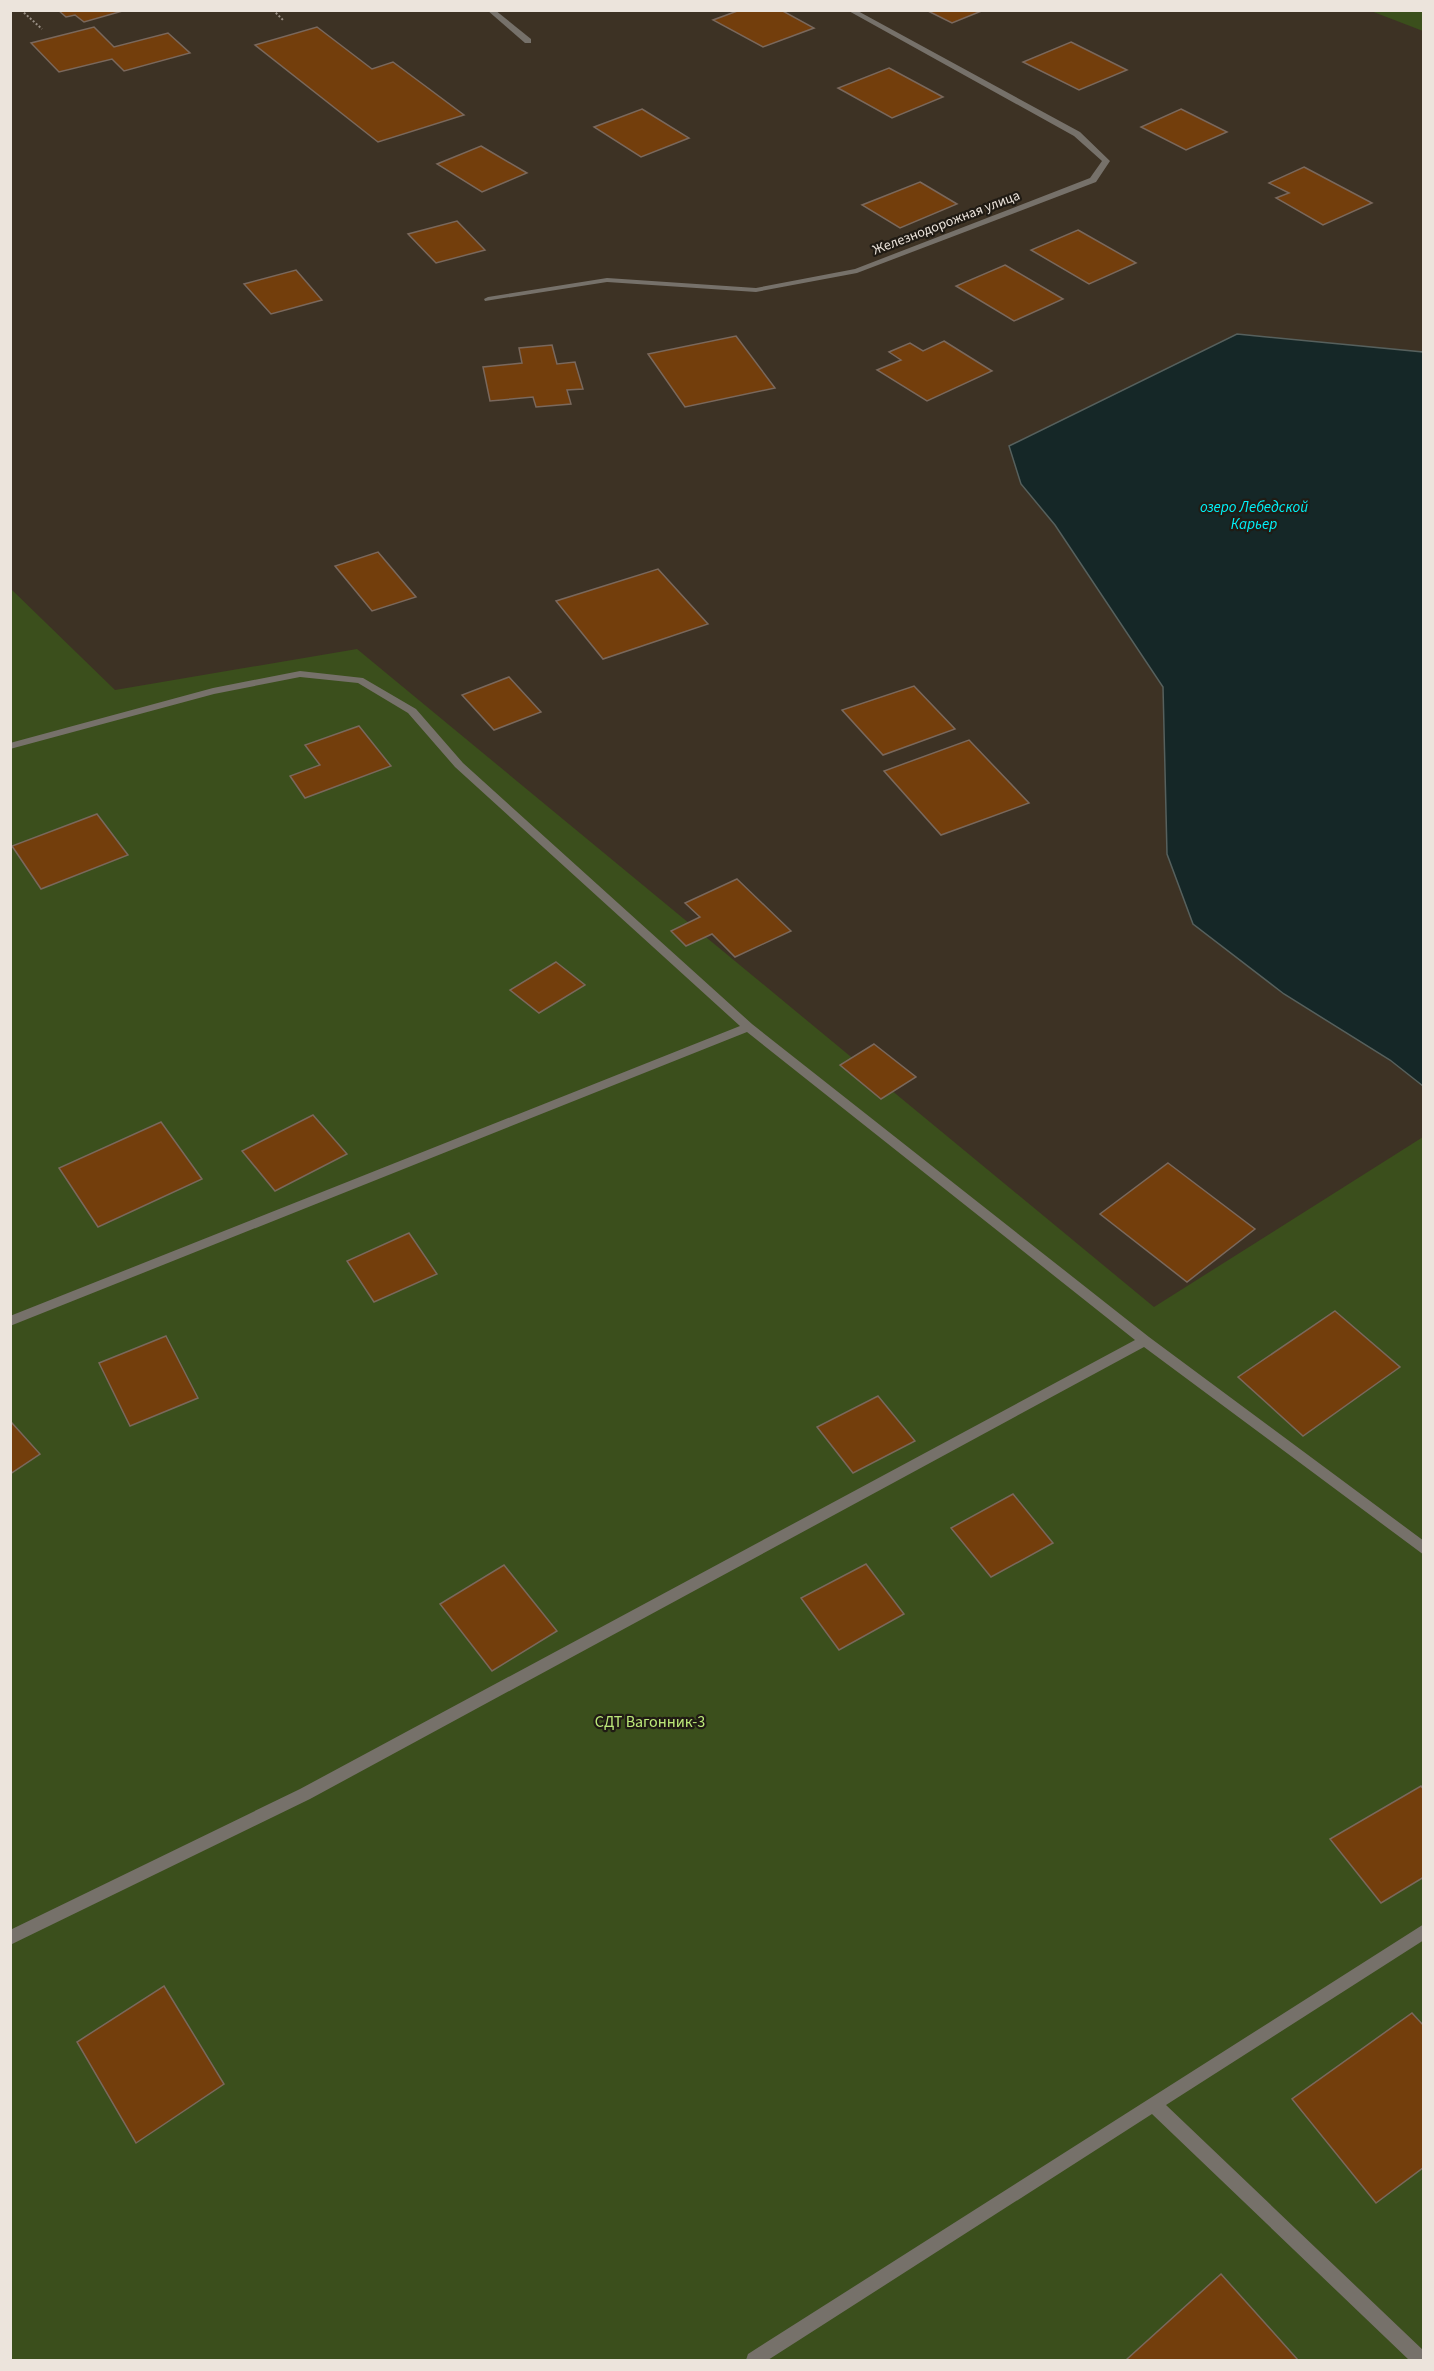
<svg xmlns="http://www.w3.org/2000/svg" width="1434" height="2371" viewBox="0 0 1434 2371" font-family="'Source Sans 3',sans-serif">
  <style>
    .green { fill: #3b4f1c }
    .water { fill: #152727; stroke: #56605d; stroke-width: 1.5 }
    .building { fill: #733e0c; stroke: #7a685c; stroke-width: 1.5 }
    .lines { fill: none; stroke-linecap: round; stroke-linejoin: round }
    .path { stroke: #998f84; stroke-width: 2; stroke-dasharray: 2 2; stroke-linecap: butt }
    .lane { fill: #76716a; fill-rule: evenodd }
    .street { fill: #76716a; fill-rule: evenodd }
    .labels { text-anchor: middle; stroke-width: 4.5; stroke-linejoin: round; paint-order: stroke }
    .far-street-label { font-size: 14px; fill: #ece4dc; stroke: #201b14 }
    .far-water-label { font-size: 15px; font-style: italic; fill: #00f2f9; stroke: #201b14 }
    .park-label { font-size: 16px; fill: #bce979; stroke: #201b14 }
  </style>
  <rect width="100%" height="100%" fill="#3d3224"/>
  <g class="green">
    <path d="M1371,11h52v20z"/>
    <path d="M10,588l105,102 242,-41 797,658 269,-170v1223h-1412z"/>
  </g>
  <path class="water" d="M1237,334l186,18v734l-33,-26 -106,-66 -91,-70 -26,-70 -4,-167 -108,-162 -34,-41 -12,-38z"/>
  <g class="building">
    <path d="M58,10h68l-42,12 -9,-7 -9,2z"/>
    <path d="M740,10h41l33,18 -51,19 -50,-27z"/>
    <path d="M926,10h58l-32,13z"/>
    <path d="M94,27l20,20 54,-14 22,20 -66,18 -12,-12 -53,13 -28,-29z"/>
    <path d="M317,27l55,42 21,-7 71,53 -86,27 -123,-97z"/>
    <path d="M1071,42l56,28 -48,20 -56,-28z"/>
    <path d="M889,68l54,29 -51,21 -54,-30z"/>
    <path d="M642,109l47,29 -48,19 -47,-30z"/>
    <path d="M1181,109l46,23 -41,18 -45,-23z"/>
    <path d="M481,146l46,27 -45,19 -45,-28z"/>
    <path d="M1304,167l68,36 -49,22 -47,-27 13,-5 -20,-10z"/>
    <path d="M920,182l37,22 -57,24 -38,-23z"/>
    <path d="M457,221l28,29 -49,13 -28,-29z"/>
    <path d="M1078,230l58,33 -47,21 -58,-34z"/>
    <path d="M1005,265l58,34 -49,22 -58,-35z"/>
    <path d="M296,270l26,30 -51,14 -27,-30z"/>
    <path d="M736,336l39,52 -90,19 -37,-53z"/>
    <path d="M944,341l48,30 -65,30 -50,-31 24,-10 -12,-8 21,-9 13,8z"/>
    <path d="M552,345l5,19 18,-2 8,27 -16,1 4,14 -35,3 -3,-10 -43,4 -7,-34 39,-4 -3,-15z"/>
    <path d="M378,552l38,45 -44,14 -37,-45z"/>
    <path d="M658,569l50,55 -105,35 -47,-58z"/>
    <path d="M509,677l32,35 -47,18 -32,-35z"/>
    <path d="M914,686l41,43 -72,26 -41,-45z"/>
    <path d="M359,726l32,40 -86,32 -15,-22 30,-11 -15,-20z"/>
    <path d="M969,740l60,63 -88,32 -57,-64z"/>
    <path d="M97,814l31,41 -87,34 -29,-43z"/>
    <path d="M737,879l54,52 -56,26 -23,-23 -26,12 -15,-15 29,-14 -15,-14z"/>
    <path d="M556,962l29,23 -46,28 -29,-23z"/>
    <path d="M874,1044l42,33 -35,22 -41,-34z"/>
    <path d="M313,1115l34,39 -72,37 -33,-40z"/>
    <path d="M161,1122l41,57 -104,48 -39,-59z"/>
    <path d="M1168,1163l87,66 -68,53 -87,-68z"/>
    <path d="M409,1233l28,41 -63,28 -27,-41z"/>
    <path d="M1335,1311l65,56 -97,69 -65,-59z"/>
    <path d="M166,1336l32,62 -68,28 -31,-63z"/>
    <path d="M878,1396l37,45 -62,32 -36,-46z"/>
    <path d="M12,1423l28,31 -30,20v-50z"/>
    <path d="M1013,1494l40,49 -62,34 -40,-49z"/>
    <path d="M866,1564l38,50 -65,36 -38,-52z"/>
    <path d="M504,1565l53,66 -65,40 -52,-67z"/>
    <path d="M1421,1786l3,4v87l-43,26 -51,-64z"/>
    <path d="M164,1986l60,98 -88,59 -59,-101z"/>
    <path d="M1412,2013l12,13v141l-48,36 -84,-104z"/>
    <path d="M1221,2274l77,86h-172z"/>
  </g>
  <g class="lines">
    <g class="path">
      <path d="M21,10l21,19"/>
      <path d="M273,10l10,10"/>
    </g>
    <path class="lane" d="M487,10h8l36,29v4h-6z"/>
    <g class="street">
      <path d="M847,10h9l224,122 30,29 -14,21 -239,91 -101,19 -149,-10 -122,19 -1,-2 4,-2 119,-19 149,10 99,-19 235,-91 12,-17 -28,-25z"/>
      <path d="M300,671l63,7 53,31 47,54 289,261 397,313 275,204v14l-280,-208 -834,452 -300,146v-15l290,-141 835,-449 -388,-308 -737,294v-10l730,-290 -285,-259 -47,-54 -50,-30 -58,-6 -86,17 -204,55v-6l203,-55z"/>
      <path d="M1424,1924v16l-258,165 258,246v9h-15l-257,-246 -384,246h-22l2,-6z"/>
    </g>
  </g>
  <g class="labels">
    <g class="far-street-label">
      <text transform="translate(946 222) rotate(-21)" y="5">Железнодорожная улица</text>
    </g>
    <g class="far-water-label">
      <text x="1254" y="512">озеро Лебедской<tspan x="1254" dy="17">Карьер</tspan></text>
    </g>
    <g class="park-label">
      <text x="650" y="1727">СДТ Вагонник-3</text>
    </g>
  </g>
  <rect width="1434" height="2371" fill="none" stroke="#ece4dc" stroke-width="24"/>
</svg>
